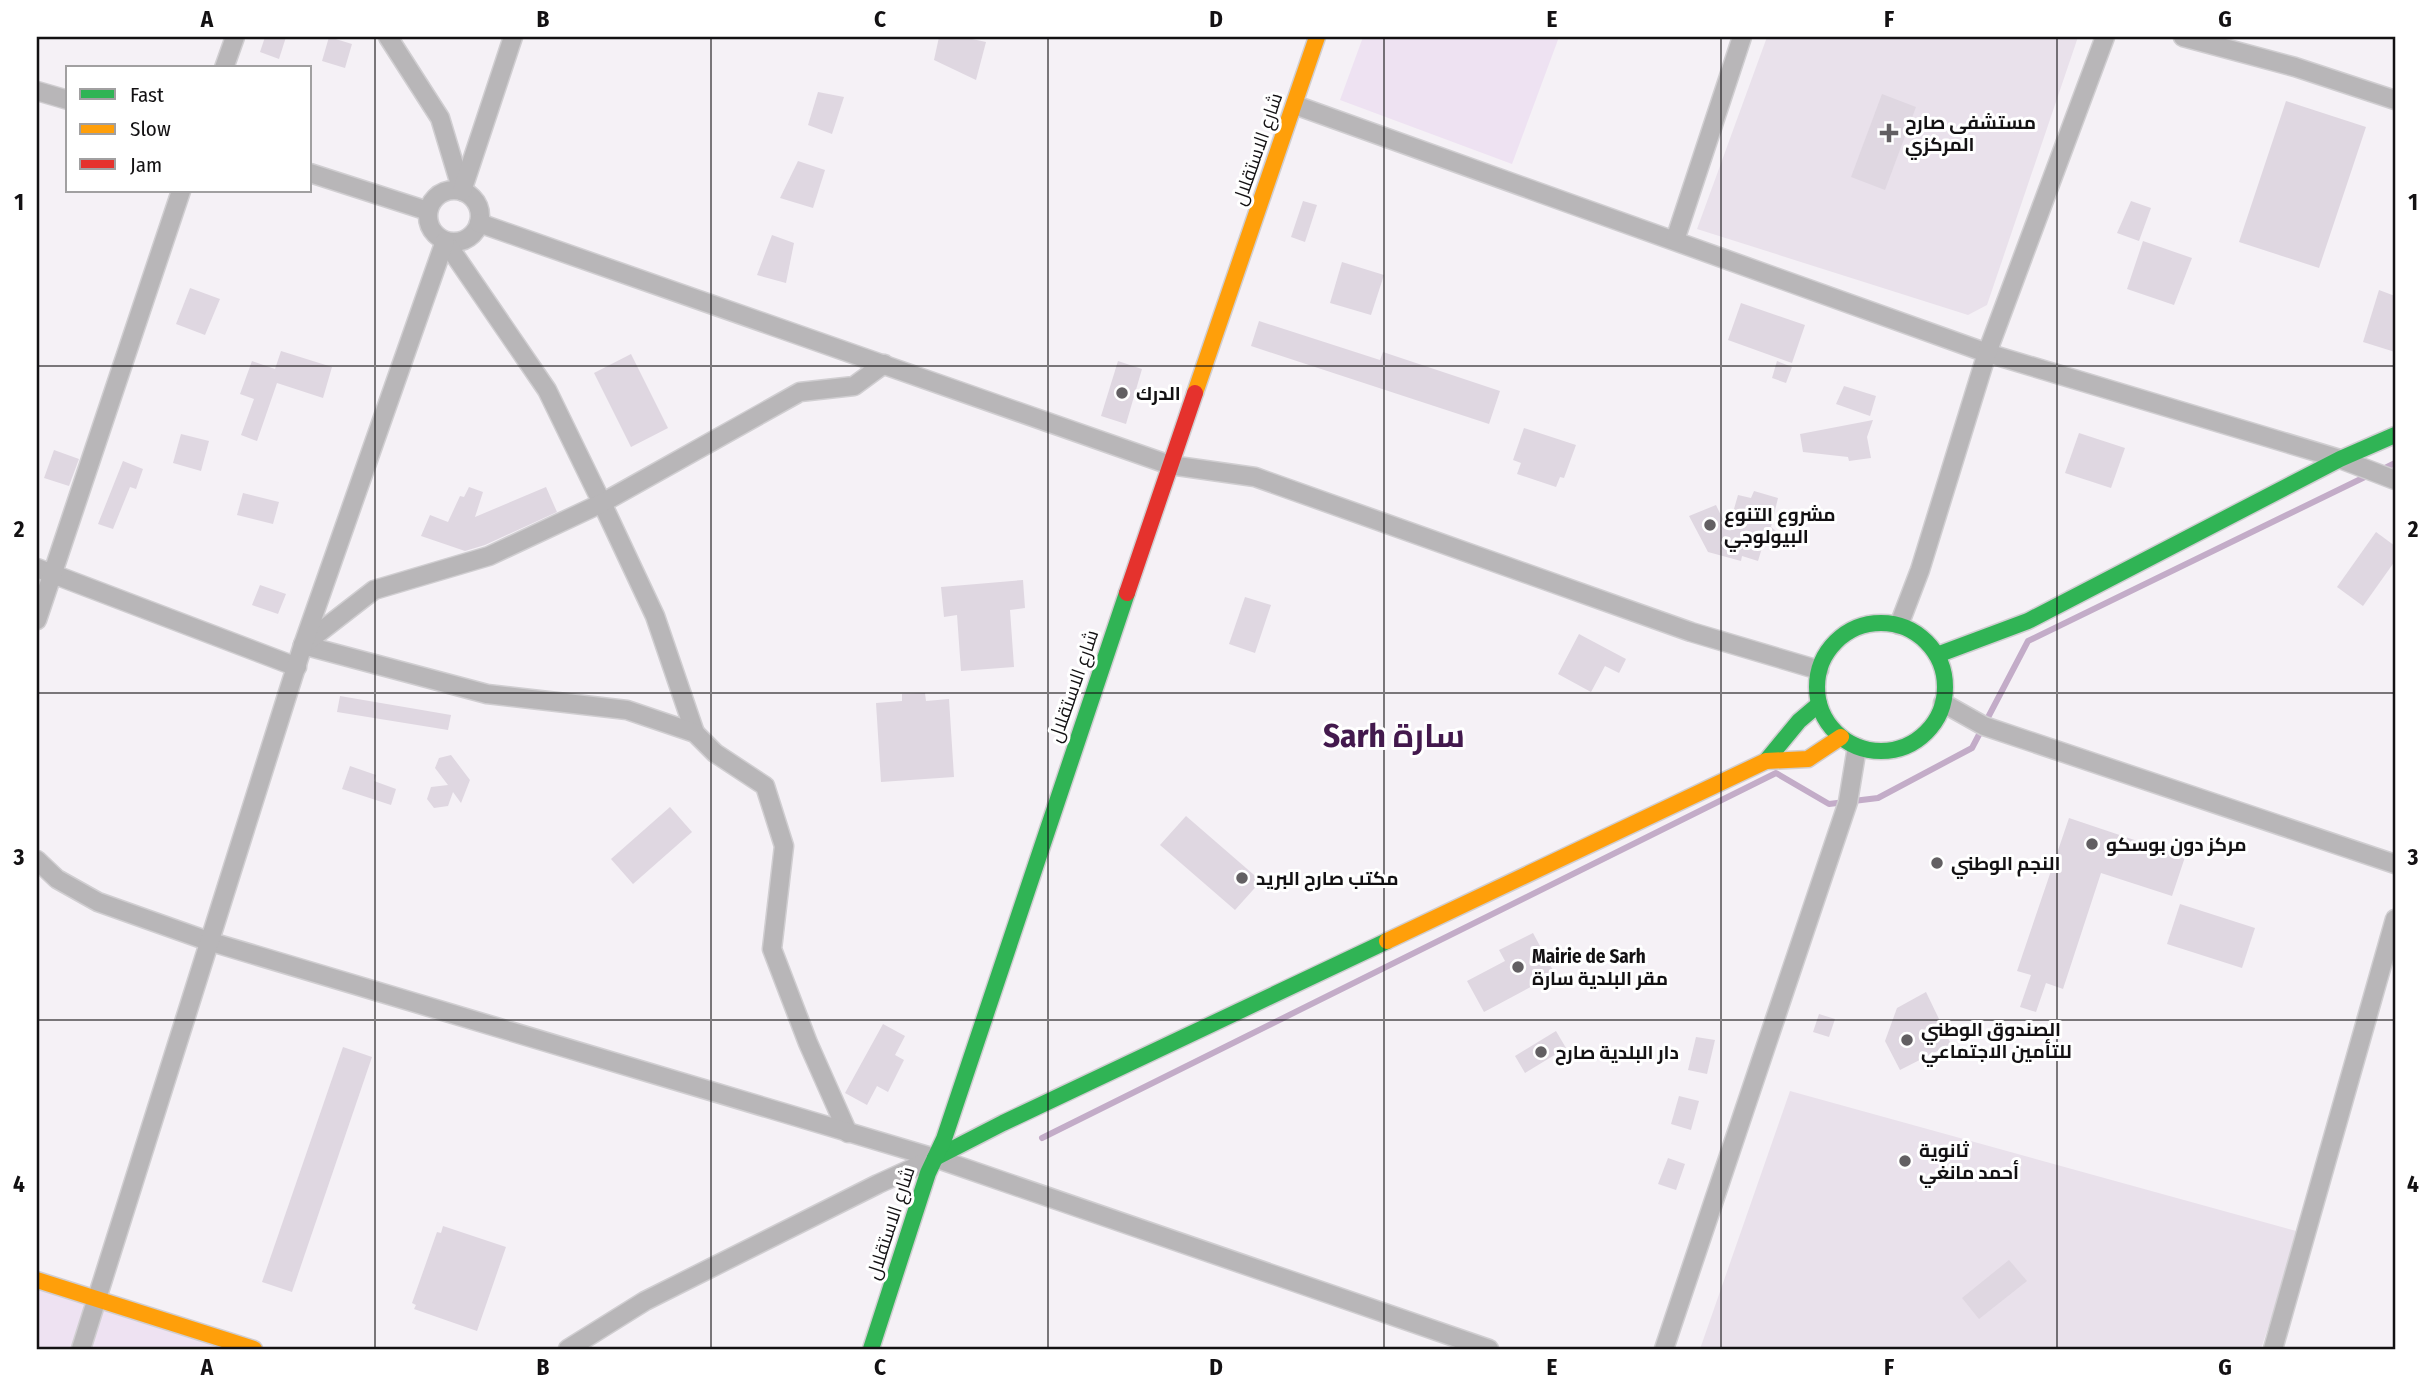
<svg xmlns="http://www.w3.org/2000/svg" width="2432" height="1386" viewBox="0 0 2432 1386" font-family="'Fira Sans Condensed',Cairo,sans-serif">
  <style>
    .built { fill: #e9e1eb }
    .green { fill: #eee2f2 }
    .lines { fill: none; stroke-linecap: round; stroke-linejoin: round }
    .stream { stroke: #c3acc8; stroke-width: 6 }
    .building { fill: #dfd7e1 }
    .street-casing { stroke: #d0ced1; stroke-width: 21 }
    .fast-casing { stroke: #d0ced1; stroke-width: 19 }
    .slow-casing { stroke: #d0ced1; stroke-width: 19 }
    .jam-casing { stroke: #d0ced1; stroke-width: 19 }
    .street { stroke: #b8b6b8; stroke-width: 18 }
    .fast { stroke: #30b455; stroke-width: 16 }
    .slow { stroke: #ff9f0a; stroke-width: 16 }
    .jam { stroke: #e5322d; stroke-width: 16 }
    .grid { fill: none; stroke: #131113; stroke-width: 2; stroke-opacity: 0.55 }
    .poi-dot { fill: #625f62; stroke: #fff; stroke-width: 2.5 }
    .labels { text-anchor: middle; stroke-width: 6; stroke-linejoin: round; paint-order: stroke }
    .poi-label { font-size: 19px; font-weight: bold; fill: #131113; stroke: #fff; text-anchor: start }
    .street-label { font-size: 19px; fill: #131113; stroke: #fff }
    .town-label { font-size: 33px; font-weight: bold; fill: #43194d; stroke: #fff }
    .neatline { fill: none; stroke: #131113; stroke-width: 2.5 }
    .grid-label { font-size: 23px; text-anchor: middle; font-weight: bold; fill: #131113 }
  </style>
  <rect width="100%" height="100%" fill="#f5f1f6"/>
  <g class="built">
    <path d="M1767,37h311l-91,268 -19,10 -271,-86z"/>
    <path d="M1790,1091l510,141 -39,117h-561z"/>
  </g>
  <g class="green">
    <path d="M1363,37h196l-47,127 -172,-64z"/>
    <path d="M37,1280l217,69h-217z"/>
  </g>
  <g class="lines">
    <g class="stream">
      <path d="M2381,470l14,-7"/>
      <path d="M1042,1138l734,-365 53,31 49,-6 94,-50 56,-107 343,-167"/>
    </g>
  </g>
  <g class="building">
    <path d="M265,37h21l-7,22 -19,-7z"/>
    <path d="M329,37l23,7 -7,24 -23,-7z"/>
    <path d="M939,37h24l23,5 -10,38 -42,-20z"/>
    <path d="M818,92l26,5 -12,37 -24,-9z"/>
    <path d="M1882,94l34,13 -31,83 -34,-13z"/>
    <path d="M2286,101l80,26 -47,141 -80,-26z"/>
    <path d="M798,161l27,9 -12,38 -33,-10z"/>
    <path d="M1303,201l14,4 -12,37 -14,-5z"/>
    <path d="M2131,201l20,7 -12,33 -22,-8z"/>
    <path d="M772,235l22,8 -8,40 -29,-8z"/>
    <path d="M2143,241l49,17 -18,47 -47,-16z"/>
    <path d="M1342,262l42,13 -13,40 -41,-12z"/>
    <path d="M190,288l30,11 -15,36 -29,-11z"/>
    <path d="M2379,290l16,6v56l-32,-10z"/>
    <path d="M1741,303l64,22 -13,38 -64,-23z"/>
    <path d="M1259,321l121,39 3,-8 117,39 -11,33 -238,-78z"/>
    <path d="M281,351l51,16 -9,31 -46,-15 -20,58 -16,-6 13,-36 -14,-5 12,-33 23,8z"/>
    <path d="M631,354l37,74 -37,19 -37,-74z"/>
    <path d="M1118,361l24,8 -16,55 -25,-8z"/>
    <path d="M1777,361l15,6 -6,16 -14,-5z"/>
    <path d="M1844,386l32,10 -6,20 -34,-12z"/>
    <path d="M1873,420l-6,17 4,21 -22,3 -1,-4 -45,-5 -3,-18z"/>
    <path d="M1524,428l52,17 -12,33 -4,-1 -4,10 -39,-13 4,-11 -8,-3z"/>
    <path d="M2079,433l46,15 -14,40 -46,-15z"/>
    <path d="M181,434l28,7 -8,30 -28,-8z"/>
    <path d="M54,450l25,9 -10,27 -25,-8z"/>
    <path d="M123,461l20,8 -7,20 -6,-2 -17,42 -15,-5z"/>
    <path d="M469,487l14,5 -8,25 71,-30 11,25 -72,33 -20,6 -44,-15 9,-21 18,7 12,-26 4,1z"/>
    <path d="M1754,491l24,7 -7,29 17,13 -23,-2 -7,23 -16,-5 -1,5 -33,-9 -19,-36 27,-11 12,25 10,-35 13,3z"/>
    <path d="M243,493l36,9 -6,22 -36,-9z"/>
    <path d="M2376,532l19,14v15l-32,45 -26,-19z"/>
    <path d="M1023,580l2,28 -15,2 4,57 -53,4 -4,-56 -13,2 -3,-30z"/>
    <path d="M260,585l26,9 -8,20 -26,-9z"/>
    <path d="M1245,597l26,8 -16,48 -26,-9z"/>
    <path d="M1579,634l47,25 -7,14 -14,-7 -14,26 -33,-18z"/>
    <path d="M925,693l1,8 23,-2 5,78 -73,5 -5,-79 26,-2v-7z"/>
    <path d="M340,696l111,19 -3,15 -111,-18z"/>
    <path d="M451,755l19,25 -9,23 -8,-11 -5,14 -14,2 -7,-9 4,-12 17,-2 -13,-17 4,-10z"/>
    <path d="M350,766l26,9 -2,6 22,8 -5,16 -49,-16z"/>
    <path d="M670,807l22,25 -59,52 -22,-25z"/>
    <path d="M1186,816l75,65 -26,29 -75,-65z"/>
    <path d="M2069,818l116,39 -13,39 -71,-23 -38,116 -17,-6 -10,29 -16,-5 11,-32 -14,-4z"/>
    <path d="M2180,904l75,24 -13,40 -75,-24z"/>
    <path d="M1533,933l22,41 -71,38 -17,-31 38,-20 -6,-11z"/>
    <path d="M1926,992l25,52 -51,26 -15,-29 12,-33z"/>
    <path d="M1819,1014l16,5 -6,18 -16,-5z"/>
    <path d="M883,1024l22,12 -10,19 9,5 -16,32 -11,-6 -10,19 -22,-12z"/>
    <path d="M1556,1031l10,17 -41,25 -10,-17z"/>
    <path d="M1696,1037l19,3 -8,34 -19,-4z"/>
    <path d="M343,1047l29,10 -80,235 -30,-10z"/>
    <path d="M1679,1096l20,5 -8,29 -20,-6z"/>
    <path d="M1668,1158l17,6 -9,26 -18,-6z"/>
    <path d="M443,1226l63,21 -29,84 -63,-22 2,-4 -4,-2 25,-71 4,1z"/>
    <path d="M2009,1260l18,21 -48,38 -17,-21z"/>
  </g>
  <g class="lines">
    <g class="street-casing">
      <g id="street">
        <path d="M388,37l52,81 22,73"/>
        <path d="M2183,37l112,30 100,33"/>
        <path d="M224,68l11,-31"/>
        <path d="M37,91l31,9"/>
        <path d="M1295,105l692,248 353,106 55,21"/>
        <path d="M310,173l118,38"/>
        <circle cx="454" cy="216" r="26"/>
        <path d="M462,191l51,-154"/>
        <path d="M479,223l691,242 85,12 436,155 128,38"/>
        <path d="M1675,240l67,-203"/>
        <path d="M445,241l102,149 55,113 53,113 40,117"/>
        <path d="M37,568l260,99"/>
        <path d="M37,620l144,-429"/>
        <path d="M1899,625l21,-55 67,-217 118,-316"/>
        <path d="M303,645l184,49 140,16 68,23 20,20 50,33 19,60 -12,103 36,94 40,90"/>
        <path d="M303,645l71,-55 115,-34 113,-53 198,-111 54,-6 30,-22"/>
        <path d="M1943,703l41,23 411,138"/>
        <path d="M37,860l20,19 41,23 110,39 727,217 554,191"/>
        <path d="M81,1349l222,-704 142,-404"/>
        <path d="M568,1349l77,-48 233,-117 57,-26"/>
        <path d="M1664,1349l184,-547 9,-55"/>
        <path d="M2273,1349l122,-430"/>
      </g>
    </g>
    <g class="fast-casing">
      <g id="fast">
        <circle cx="1881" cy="687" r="64"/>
        <path d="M1937,655l91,-34 312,-162 55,-24"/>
        <path d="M1766,761l33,-40 20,-17"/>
        <path d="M935,1158l68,-35 384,-182"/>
        <path d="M871,1349l57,-176 16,-34 183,-546"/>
      </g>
    </g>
    <g class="slow-casing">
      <g id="slow">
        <path d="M1195,393l122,-356"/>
        <path d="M1387,941l379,-180 42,-2 33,-22"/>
        <path d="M37,1280l217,69"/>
      </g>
    </g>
    <g class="jam-casing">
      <path id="jam" d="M1127,593l68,-200"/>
    </g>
    <use href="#street" class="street"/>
    <use href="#fast" class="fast"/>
    <use href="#slow" class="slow"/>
    <use href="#jam" class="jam"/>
  </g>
  <path class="grid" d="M375,37v1312M711,37v1312M1048,37v1312M1384,37v1312M1721,37v1312M2057,37v1312M37,366h2358M37,693h2358M37,1020h2358"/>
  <g class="poi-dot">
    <path d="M1885.5 122.5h7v7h7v7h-7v7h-7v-7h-7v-7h7z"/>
    <circle cx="1122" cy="393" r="7"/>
    <circle cx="1710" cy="525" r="7"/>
    <circle cx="2092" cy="844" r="7"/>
    <circle cx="1937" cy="863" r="7"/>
    <circle cx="1242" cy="878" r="7"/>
    <circle cx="1518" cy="967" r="7"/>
    <circle cx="1907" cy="1040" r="7"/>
    <circle cx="1541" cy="1052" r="7"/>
    <circle cx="1905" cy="1161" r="7"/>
  </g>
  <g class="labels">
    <g class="poi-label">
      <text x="1905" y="129">مستشفى صارح<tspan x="1905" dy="22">المركزي</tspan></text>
      <text x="1136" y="400">الدرك</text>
      <text x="1724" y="521">مشروع التنوع<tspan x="1724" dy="22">البيولوجي</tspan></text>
      <text x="2106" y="851">مركز دون بوسكو</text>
      <text x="1951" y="870">النجم الوطني</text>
      <text x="1256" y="885">مكتب صارح البريد</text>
      <text x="1532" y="963">Mairie de Sarh<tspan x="1532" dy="22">مقر البلدية سارة</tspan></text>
      <text x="1921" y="1036">الصندوق الوطني<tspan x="1921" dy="22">للتأمين الاجتماعي</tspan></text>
      <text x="1555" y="1059">دار البلدية صارح</text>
      <text x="1919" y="1157">ثانوية<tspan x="1919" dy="22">أحمد مانغي</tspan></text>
    </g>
    <g class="street-label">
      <text transform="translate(1257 149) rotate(-71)" y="7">شارع الاستقلال</text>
      <text transform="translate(1073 686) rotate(-71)" y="7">شارع الاستقلال</text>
      <text transform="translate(890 1223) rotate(-72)" y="7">شارع الاستقلال</text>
    </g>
    <g class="town-label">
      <text x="1394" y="747">Sarh سارة</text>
    </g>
  </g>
  <rect width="2432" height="1386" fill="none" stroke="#ffffff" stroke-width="77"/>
  <rect x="66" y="66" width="245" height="126" fill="#ffffff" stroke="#a1a0a1" stroke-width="2"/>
  <rect x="80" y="89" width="35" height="10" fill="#30b455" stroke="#a1a0a1" stroke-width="2"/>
  <text x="130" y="102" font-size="21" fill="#131113">Fast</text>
  <rect x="80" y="124" width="35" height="10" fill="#ff9f0a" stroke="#a1a0a1" stroke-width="2"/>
  <text x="130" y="136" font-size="21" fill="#131113">Slow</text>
  <rect x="80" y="159" width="35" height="10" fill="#e5322d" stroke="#a1a0a1" stroke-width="2"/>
  <text x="130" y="172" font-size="21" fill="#131113">Jam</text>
  <rect x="38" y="38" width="2356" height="1310" class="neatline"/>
  <g class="grid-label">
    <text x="207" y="27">A</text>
    <text x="543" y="27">B</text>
    <text x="880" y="27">C</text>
    <text x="1216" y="27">D</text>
    <text x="1552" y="27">E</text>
    <text x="1889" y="27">F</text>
    <text x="2225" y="27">G</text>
    <text x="19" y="210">1</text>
    <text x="2413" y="210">1</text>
    <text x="19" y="537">2</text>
    <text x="2413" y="537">2</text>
    <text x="19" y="865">3</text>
    <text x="2413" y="865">3</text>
    <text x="19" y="1192">4</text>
    <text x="2413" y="1192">4</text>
    <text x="207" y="1375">A</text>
    <text x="543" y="1375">B</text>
    <text x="880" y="1375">C</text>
    <text x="1216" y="1375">D</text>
    <text x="1552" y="1375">E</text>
    <text x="1889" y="1375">F</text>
    <text x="2225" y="1375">G</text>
  </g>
</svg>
